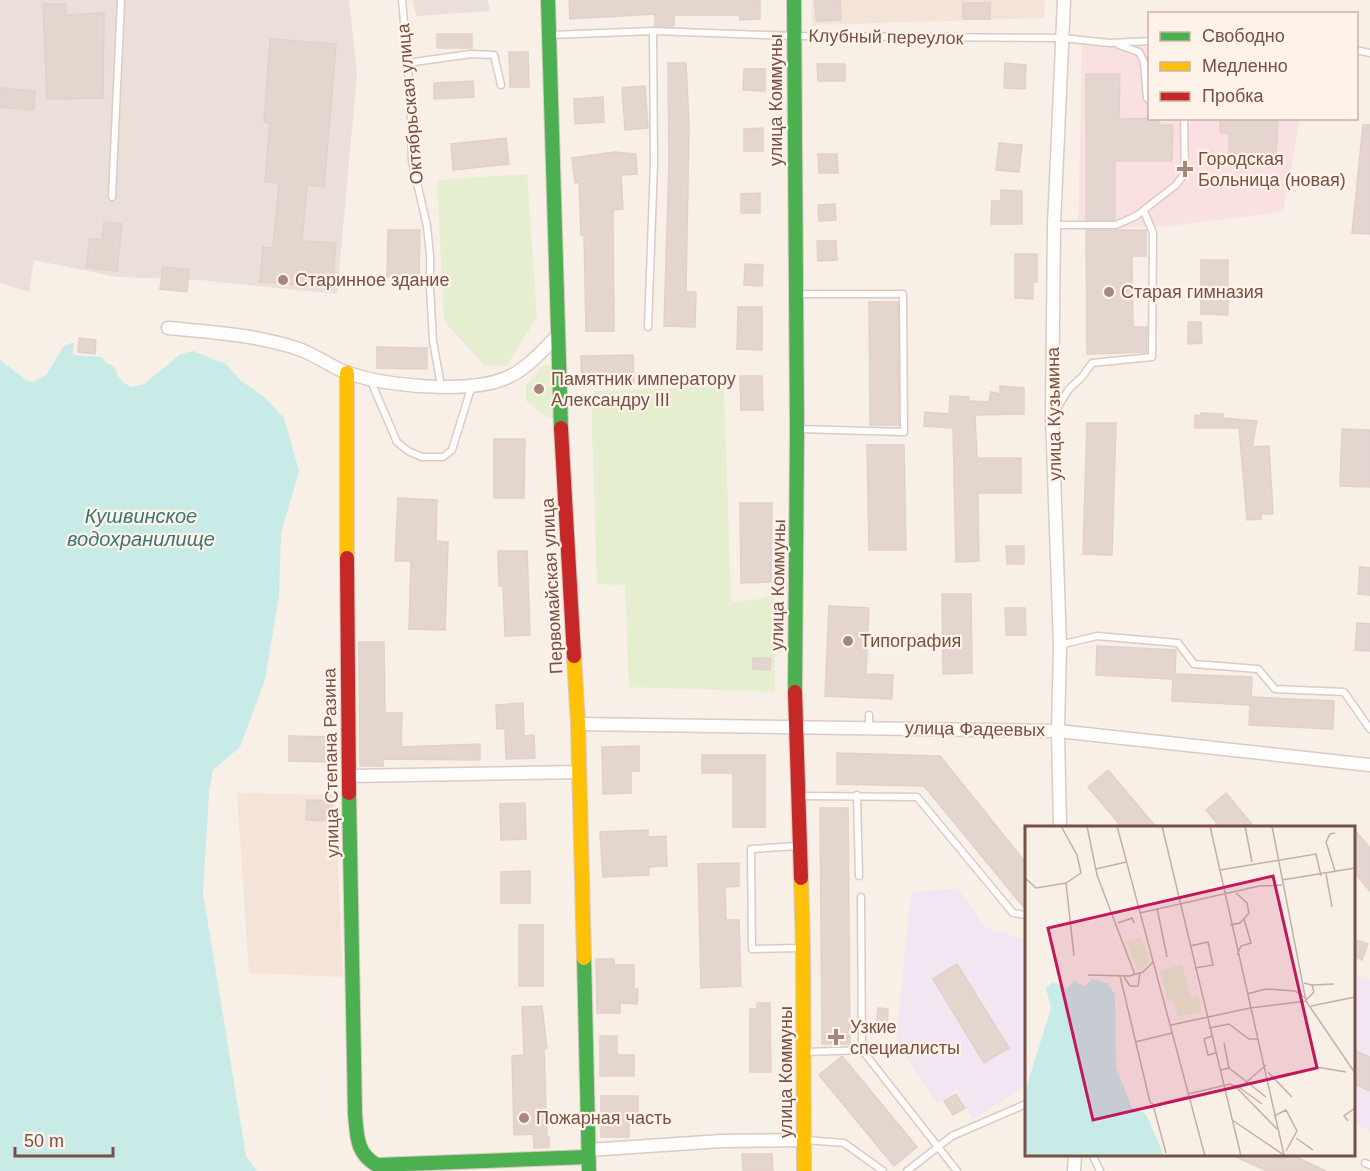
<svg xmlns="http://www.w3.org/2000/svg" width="1370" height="1171" viewBox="0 0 1370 1171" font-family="Helvetica,sans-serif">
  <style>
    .residential { fill: #f4e3d7 }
    .industrial { fill: #eadfd9 }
    .education { fill: #f1e6f1 }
    .medical { fill: #fbe0e2 }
    .green { fill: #e6eed0 }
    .water { fill: #c8ebe8 }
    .building { fill: #e4d5cf; stroke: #e1d1c9; stroke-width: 1.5 }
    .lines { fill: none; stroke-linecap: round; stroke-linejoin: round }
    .lane-casing { stroke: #d9cbc5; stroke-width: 9 }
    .street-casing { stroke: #d9cbc5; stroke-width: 15 }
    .fast-casing { stroke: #d8cac4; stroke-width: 16 }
    .slow-casing { stroke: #d8cac4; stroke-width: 16 }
    .jam-casing { stroke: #d8cac4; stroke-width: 16 }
    .lane { stroke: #fefdfb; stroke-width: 6 }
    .street { stroke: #fefdfb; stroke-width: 12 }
    .fast { stroke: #4caf50; stroke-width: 14 }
    .slow { stroke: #ffc107; stroke-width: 14 }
    .jam { stroke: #c62828; stroke-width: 14 }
    .poi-dot { fill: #a4887e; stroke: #fff3e9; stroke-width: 2 }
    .labels { text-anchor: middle; stroke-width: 4.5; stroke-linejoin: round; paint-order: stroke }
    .street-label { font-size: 18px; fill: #775046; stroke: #fff3e9 }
    .poi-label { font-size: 18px; fill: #775046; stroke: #fff3e9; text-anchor: start }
    .water-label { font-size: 20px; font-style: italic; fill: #357677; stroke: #fff3e9 }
    .inset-road { fill: none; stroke: #c4afa7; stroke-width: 1.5 }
    .view { fill: #c2185b; fill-opacity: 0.15; stroke: #c2185b; stroke-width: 3 }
    .inset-edge { fill: none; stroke: #775046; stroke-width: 3 }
  </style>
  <rect width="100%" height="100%" fill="#f8efe7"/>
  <g class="residential">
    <path d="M812,0h233l-1,18 -232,7z"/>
    <path d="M237,793l98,2 8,182 -94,-4z"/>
  </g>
  <g class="industrial">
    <path d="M0,0h349l8,74 -20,220 -138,-14 -82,-3 -83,-17 -5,32 -29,-9z"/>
    <path d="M413,0h75l2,11 -74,5z"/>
  </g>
  <g class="education">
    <path d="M958,889l28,39 40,12v145l-53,34 -16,-29 -20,13 -41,-62 15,-149z"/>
    <path d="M1354,974l16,7v150l-16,-8z"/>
  </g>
  <path class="medical" d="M1082,45l67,1 1,72 150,1 -17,93 -115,14 -90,4z"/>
  <g class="green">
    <path d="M527,174l10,143 -30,49h-22l-41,-45 -7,-141z"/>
    <path d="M544,365h8l2,53 -7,-1 -21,-16v-16z"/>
    <path d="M724,386l7,216 29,-3 15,-5v98l-146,-5 -4,-102 -28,-1 -6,-188 4,-5z"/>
  </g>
  <path class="water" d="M71,343h3l-1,12 29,2 4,6c12,2 9,12 16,18 3,3 6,4 9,6l13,-3 37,-30 12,-3 33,13 14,16 23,16 21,22 15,53 -18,62 -2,63 -14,84 -25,67 -27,23 -4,22 -6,101 43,263 11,15h-257v-811l26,20 7,2 14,-8 16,-27z"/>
  <g class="building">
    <path d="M569,0h191v19l-20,1 -1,-5h-65v11h-19v-12l-85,5z"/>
    <path d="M815,0h25l1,20 -25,1z"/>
    <rect x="963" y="3" width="27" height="16"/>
    <path d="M43,4h23v11l38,-2 -1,85 -56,1z"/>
    <rect x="437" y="34" width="35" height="14"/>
    <path d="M270,39l66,5 -12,143 -17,-2 -5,56 34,2 -4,44 -72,-5 3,-35 10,1 6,-65 -14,-1 5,-59 -6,-1z"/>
    <path d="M509,52h19l1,35h-19z"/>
    <path d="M668,63h18l3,64 -3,165h10l-1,35 -31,-1 5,-164z"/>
    <path d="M1005,63l21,2 -1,24 -21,-1z"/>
    <path d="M817,64h28v17h-27z"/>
    <path d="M744,69h21v22l-22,-1z"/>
    <path d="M1086,74h34l-1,45 40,-1v7h14l-1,36h-57v59h-29z"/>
    <path d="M473,81l1,16 -40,2v-16z"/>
    <path d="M645,86l3,42 -23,2 -3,-42z"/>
    <path d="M0,88l35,3 -1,19 -34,-3z"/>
    <path d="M603,97l1,25 -29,2 -1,-25z"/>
    <path d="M1220,118l58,2 -2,35 -47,-2v-20h-9z"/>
    <path d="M1363,125h7v109l-18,-1z"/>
    <path d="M763,128v23h-19v-22z"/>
    <path d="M506,138l3,26 -56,6 -2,-26z"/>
    <path d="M999,143l23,2 -3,27 -23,-2z"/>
    <path d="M615,152l21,2 1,20 -16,1 2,34 -10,1 1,121h-28l-2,-96h-3l-2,-53 -4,1 -3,-25z"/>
    <path d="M818,154h19l1,19h-19z"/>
    <path d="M1001,190l21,1v33h-31l1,-23h9z"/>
    <path d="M760,193v20h-19v-19z"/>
    <path d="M835,204l1,16 -17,1 -1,-16z"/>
    <path d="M104,222l18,2 -5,47 -31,-4 4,-28 12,1z"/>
    <path d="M388,230h32l-1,48 -32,-1z"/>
    <path d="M1086,230h60v26h-14l1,71h14v25l-60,2z"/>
    <path d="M817,241h19l1,19 -19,1z"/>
    <path d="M1015,254h22v28h-4v17l-18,-1z"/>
    <path d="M1201,260h27v55l-27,-1z"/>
    <path d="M745,264l18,1 -1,21 -18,-1z"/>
    <path d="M163,267l26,3 -2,22 -27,-3z"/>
    <path d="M869,302h29l1,123h-29z"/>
    <path d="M738,307h24v43l-25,-1z"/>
    <path d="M1188,322h13l1,21 -14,1z"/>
    <path d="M79,338l17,2 -1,14 -17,-2z"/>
    <path d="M377,347l50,1v21l-50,-1z"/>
    <path d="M633,355l1,28 -52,1 -1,-28z"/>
    <path d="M740,376h22l1,34h-22z"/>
    <path d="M1000,386l24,2v26l-49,1 2,43h44v35h-43l1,68 -23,1 -3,-134 -29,-2 1,-14 24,2 1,-18 19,1v4l20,1 2,-10 9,2z"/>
    <path d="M1201,413l22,1v4l34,3 -5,26 17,-1 4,68h-12v5l-14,1 -8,-92h-44v-13l6,1z"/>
    <path d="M1087,423h29l-4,132 -29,-1z"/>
    <path d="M1342,429l28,1v57l-30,-1z"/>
    <path d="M494,439h31l-1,59h-30z"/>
    <path d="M867,445h37l2,105h-37z"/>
    <path d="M398,498l39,2 -1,41 12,1 -3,88 -36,-1 2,-68h-16z"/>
    <path d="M740,503h32l-1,79 -30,1z"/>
    <path d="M1006,546h18v18h-17z"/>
    <path d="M498,551h29l3,84 -25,1 -2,-50h-4z"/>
    <path d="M1360,567l10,1v27l-12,-1z"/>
    <path d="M942,594h29l1,79 -29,1z"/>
    <path d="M829,606l40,2 -3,66 27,1 -1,24 -67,-3z"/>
    <path d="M1005,608h20l1,27h-20z"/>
    <path d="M1357,623l13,1v27l-15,-1z"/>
    <path d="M359,642h25l1,71h17l-1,34 79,-3v16l-97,-1v7h-23z"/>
    <path d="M1097,646l79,4 -1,24 77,3 -1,20 83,4 -1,28 -84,-4 1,-20 -78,-4 1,-22 -77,-4z"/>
    <path d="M753,658h18l-1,12 -17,-1z"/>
    <path d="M523,703l1,33 10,-1 1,23 -29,1 -1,-31 -8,1 -1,-24z"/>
    <path d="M289,736l45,1 -1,25 -44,-1z"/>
    <path d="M639,746v25h-8v22l-28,1 -1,-47z"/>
    <path d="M837,753l103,3 86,107v47l-102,-124 -87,-2z"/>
    <path d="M702,755h63v72h-32v-54h-31z"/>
    <path d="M1108,770l49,58h-34l-35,-41z"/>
    <path d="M1226,793l29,35h-34l-15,-18z"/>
    <path d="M307,800l25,1v20l-26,-1z"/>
    <path d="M525,803l1,36 -25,1 -1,-36z"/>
    <path d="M820,808h28l2,236h-28z"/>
    <path d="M1353,828l17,20v43l-17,-20z"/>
    <path d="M648,830v7l18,-1 1,30 -18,1v8l-46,2 -3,-45z"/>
    <path d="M739,863v23l-14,1 1,33h13l2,66 -40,2 -3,-124z"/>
    <path d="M530,871v32h-29v-31z"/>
    <rect x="519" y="925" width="24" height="61"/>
    <path d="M1353,939l15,5 -6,16 -9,-4z"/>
    <path d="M596,959h18v6h20v24h4l-1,15 -17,-1v10h-23z"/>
    <path d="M957,964l52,84 -25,15 -51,-84z"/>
    <path d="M757,1003h13l1,69h-21v-63h7z"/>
    <path d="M542,1006l5,42h-3l3,89h2v10l-15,1 -1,-14 -19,1 -2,-79 12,-1 -2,-48z"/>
    <path d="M878,1008l10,1 -1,18h-11z"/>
    <path d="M600,1036h17v19h17v21h-34z"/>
    <path d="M1353,1050l17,7v34l-17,-7z"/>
    <path d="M842,1056l75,91 -23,19 -75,-91z"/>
    <path d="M956,1094l9,14 -12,7 -9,-14z"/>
    <path d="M601,1096h37v19h-9v22h-28z"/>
    <path d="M742,1154h30l1,17h-30z"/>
    <path d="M1232,1155h60l34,16h-59z"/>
  </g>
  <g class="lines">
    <g class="lane-casing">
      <g id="lane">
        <path d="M402,0l8,93 2,68 15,65 3,29v33l3,53 8,45"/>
        <path d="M551,35l102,-4 141,5 268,2 48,5 40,-2"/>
        <path d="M1119,45l20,7 5,10 3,36 3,3"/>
        <path d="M1356,50l14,3"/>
        <path d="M407,63l64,-9 23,1 7,30"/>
        <path d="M112,197l9,-197"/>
        <path d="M1054,225h62l20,-9 40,-31 9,-12 -1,-55"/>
        <path d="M798,294h105l1,138 -106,-3"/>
        <path d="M648,327l6,-164 -1,-132"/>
        <path d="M370,379l27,63 11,9 14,6h21l9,-7 20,-65"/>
        <path d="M1055,411l14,-22 13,-12 10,-14 60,-6 1,-124 -9,-22"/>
        <path d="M1060,645l37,-9 81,7 16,21 64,5 17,20 69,3 26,37"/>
        <path d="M869,715v12"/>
        <path d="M857,795l2,81"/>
        <path d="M802,796l115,1 96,116 13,2"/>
        <path d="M797,846l-46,3 1,100 48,-1"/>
        <path d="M861,897l1,153"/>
        <path d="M807,1052l55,-2 95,121"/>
        <path d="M805,1140l39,3 39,28"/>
        <path d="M1092,1154l8,17"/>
        <path d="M1365,1163l5,2"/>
        <path d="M907,1171l45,-35 74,-32"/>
      </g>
    </g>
    <g class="street-casing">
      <g id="street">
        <path d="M168,328c43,4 90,7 131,21 17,6 32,18 49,24 38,13 121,21 158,5 20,-8 37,-28 52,-43"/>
        <path d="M578,724l480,7 312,34"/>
        <path d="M349,776l230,-4"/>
        <path d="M1060,828l-2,-97 2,-86 -8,-230 2,-190 10,-225"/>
        <path d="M588,1150l134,-9 82,-1"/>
        <path d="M1074,1171l1,-17"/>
      </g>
    </g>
    <g class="fast-casing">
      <g id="fast">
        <path d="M548,0l13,428"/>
        <path d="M794,0l3,429 -2,263"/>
        <path d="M349,793l6,321c2,21 1,40 22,51l211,-8"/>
        <path d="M584,958l5,213"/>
      </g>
    </g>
    <g class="slow-casing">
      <g id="slow">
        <path d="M347,373v185"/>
        <path d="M574,656l4,68 6,234"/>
        <path d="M801,878l2,70 1,223"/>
      </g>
    </g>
    <g class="jam-casing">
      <g id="jam">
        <path d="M561,428l13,228"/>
        <path d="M347,558l2,235"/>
        <path d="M795,692l6,186"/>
      </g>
    </g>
    <use href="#lane" class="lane"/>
    <use href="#street" class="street"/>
    <use href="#fast" class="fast"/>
    <use href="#slow" class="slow"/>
    <use href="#jam" class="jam"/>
  </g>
  <g class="poi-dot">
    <path d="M1182 160h6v6h6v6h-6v6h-6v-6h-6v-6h6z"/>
    <circle cx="283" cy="280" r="6"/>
    <circle cx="1109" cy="292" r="6"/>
    <circle cx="539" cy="389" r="6"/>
    <circle cx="848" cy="641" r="6"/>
    <path d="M833 1028h6v6h6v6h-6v6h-6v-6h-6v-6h6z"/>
    <circle cx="524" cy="1118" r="6"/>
  </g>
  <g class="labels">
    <g class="street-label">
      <text transform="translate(886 37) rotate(1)" y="6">Клубный переулок</text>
      <text transform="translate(776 100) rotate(-90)" y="6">улица Коммуны</text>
      <text transform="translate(410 104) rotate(-95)" y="6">Октябрьская улица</text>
      <text transform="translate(1054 414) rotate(-91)" y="6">улица Кузьмина</text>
      <text transform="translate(778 585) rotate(-89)" y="6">улица Коммуны</text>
      <text transform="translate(552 586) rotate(-93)" y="6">Первомайская улица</text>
      <text transform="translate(975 729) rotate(1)" y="6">улица Фадеевых</text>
      <text transform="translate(331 763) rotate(-91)" y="6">улица Степана Разина</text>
      <text transform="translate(786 1072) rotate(-90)" y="6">улица Коммуны</text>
    </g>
    <g class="poi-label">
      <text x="1198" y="165">Городская<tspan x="1198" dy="21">Больница (новая)</tspan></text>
      <text x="295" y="286">Старинное здание</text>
      <text x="1121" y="298">Старая гимназия</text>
      <text x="551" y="385">Памятник императору<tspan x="551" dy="21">Александру III</tspan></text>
      <text x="860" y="647">Типография</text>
      <text x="850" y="1033">Узкие<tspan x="850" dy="21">специалисты</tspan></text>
      <text x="536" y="1124">Пожарная часть</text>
    </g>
    <g class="water-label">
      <text x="141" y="523">Кушвинское<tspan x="141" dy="23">водохранилище</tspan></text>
    </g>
  </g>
  <g transform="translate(1025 826)">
    <rect width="330" height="330" fill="#f8efe7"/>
    <path d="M116,111l8,23 -7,10 -8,-6 -7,-23zM157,138l9,35 7,-3 4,16 -24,5 -5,-16h-5l-8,-30z" fill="#e6eed0"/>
    <path d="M67,153l15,4 8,11 1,73 16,41 14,6 18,42h-139v-64l26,-84 -5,-20 7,-6 14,7 7,-8 11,5z" fill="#c8ebe8"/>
    <path class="inset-road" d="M36,0l16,29 4,18 -15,10 8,73M62,0l10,49 38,100M92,0l88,330M137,0l79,330M185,0l74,329 -52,-35M220,0l7,36M247,0l34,175M71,43l30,-7M195,44l96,-16 5,22M310,45l-9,-29 4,-8 5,-1M301,48l6,33M0,52l11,10 30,-5M257,54l73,-12M132,82l10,49M115,87l119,-27 23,-1M93,97l14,-5 2,5M205,99l10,-2 9,-10 -2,-10 -11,-10M165,120l18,-4 5,23 -18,3M212,129l4,-9 10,-3 -7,-24M63,149l41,1 14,-4 10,-10M95,150l30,126 4,3 35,-9M99,151l6,9h8l2,-13M287,159l22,-1M222,168l19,-5 29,2 12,8 7,-7 -2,-7 -8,-2M281,175l49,72M286,180l44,-9M146,199l79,-17 56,-7M184,202l20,-4 20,15h8M187,210l-8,3 4,16 8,-2M110,216l37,-9M199,217l5,25M291,241l30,5M195,244l9,-2 37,29M243,246l24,25M210,260l42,43M215,262l22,16M163,268l42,-10 10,4 26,-23M128,279l13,48M249,290l12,-6 11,21 -11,20M323,295l-4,-5 11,-8M271,312l17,12"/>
    <path class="view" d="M248,50l44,192 -224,52 -45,-192z"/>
    <rect width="330" height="330" class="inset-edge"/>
  </g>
  <rect x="1148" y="12" width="210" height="108" fill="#fff3e9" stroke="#c9b2a8" stroke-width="1.5"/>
  <rect x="1160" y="32" width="30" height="9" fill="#4caf50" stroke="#c9b2a8" stroke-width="1.5"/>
  <text x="1202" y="42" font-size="18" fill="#775046">Свободно</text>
  <rect x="1160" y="62" width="30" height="9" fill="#ffc107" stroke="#c9b2a8" stroke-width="1.5"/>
  <text x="1202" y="72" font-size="18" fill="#775046">Медленно</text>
  <rect x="1160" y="92" width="30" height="9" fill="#c62828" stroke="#c9b2a8" stroke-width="1.5"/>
  <text x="1202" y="102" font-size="18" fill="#775046">Пробка</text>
  <path d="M15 1147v9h98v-9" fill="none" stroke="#775046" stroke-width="3"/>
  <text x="24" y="1147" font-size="18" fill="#775046" stroke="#fff3e9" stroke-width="4.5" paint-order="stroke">50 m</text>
</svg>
